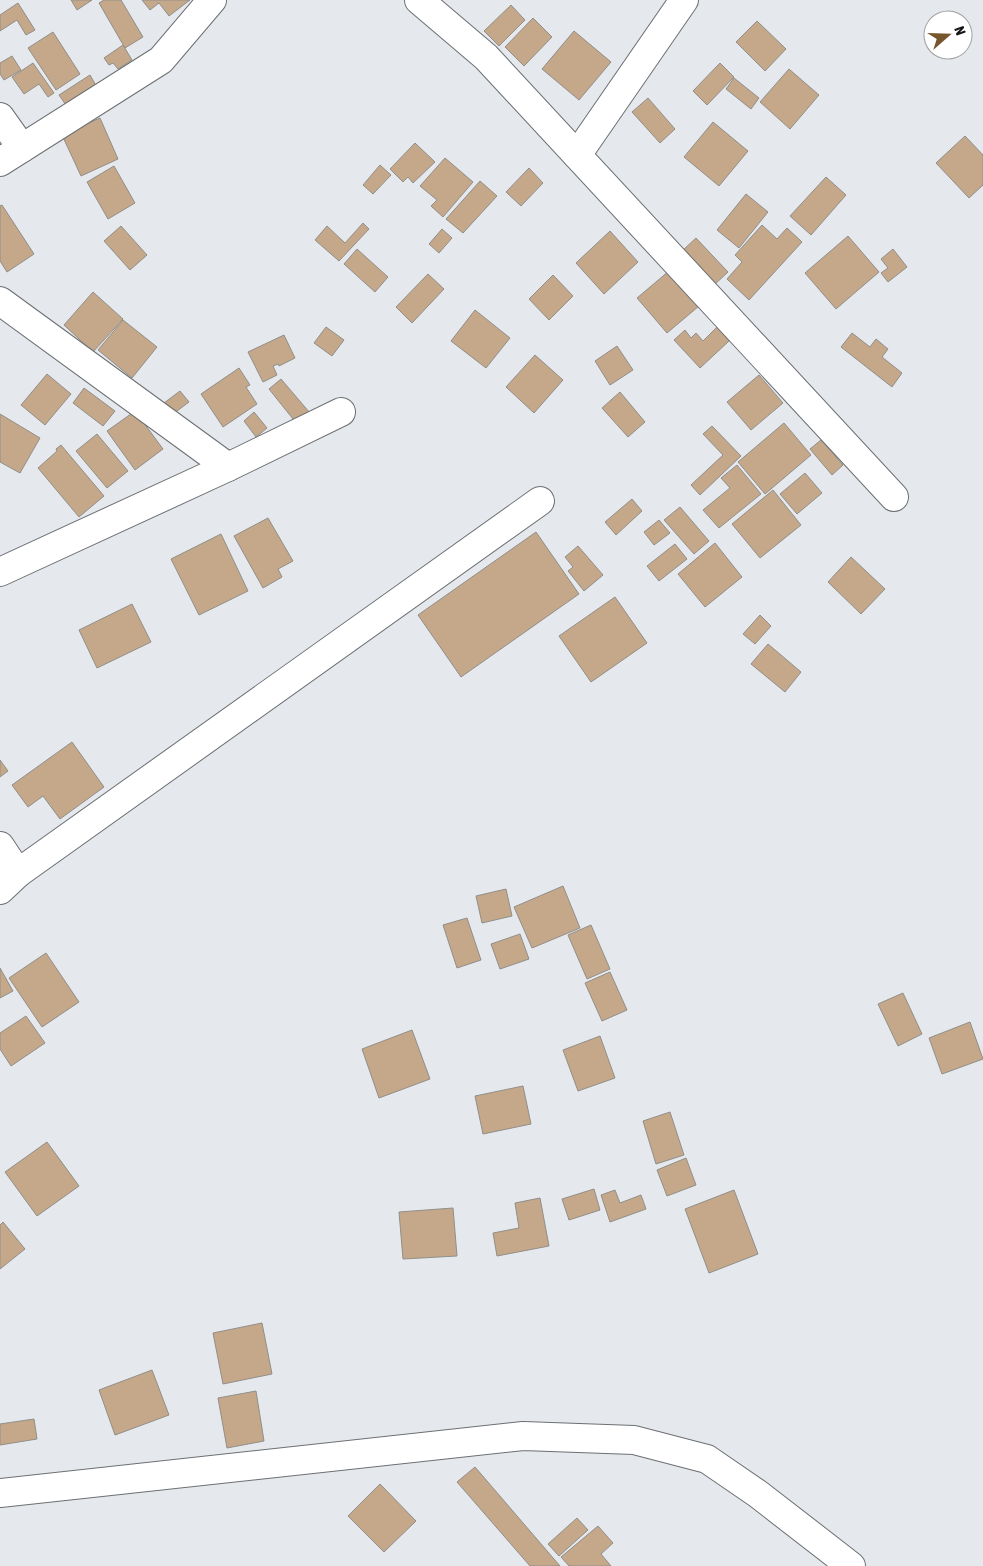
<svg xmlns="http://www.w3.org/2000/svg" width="983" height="1566" viewBox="0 0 983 1566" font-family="'Asap Condensed',sans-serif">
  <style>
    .building { fill: #c4a889; stroke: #918e8a }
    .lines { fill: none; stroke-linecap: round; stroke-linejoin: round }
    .minor-casing { stroke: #6c6f72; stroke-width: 30 }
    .minor { stroke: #fff; stroke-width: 28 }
  </style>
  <rect width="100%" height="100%" fill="#e5e8ec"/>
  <g class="building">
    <path d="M71,0h21l-15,10z"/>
    <path d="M104,0h17l22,37 -18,11 -26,-45z"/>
    <path d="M142,0h48l-21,16 -10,-13 -9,7z"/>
    <path d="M18,3l17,27 -9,5 -9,-15 -17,11v-16z"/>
    <path d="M511,5l14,15 -26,26 -15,-15z"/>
    <path d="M533,18l19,19 -28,29 -19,-19z"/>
    <path d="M757,21l29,28 -21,22 -29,-29z"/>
    <path d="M574,31l37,31 -32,38 -37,-31z"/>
    <path d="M53,32l27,42 -24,16 -28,-42z"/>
    <path d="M123,45l9,15 -14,9 -5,-6 -4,2 -5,-7z"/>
    <path d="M12,56l9,14 -17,10 -4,-6v-11z"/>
    <path d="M33,63l21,30 -6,4 -9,-13 -15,10 -12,-17z"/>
    <path d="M720,63l14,14 -27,28 -14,-14z"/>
    <path d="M789,69l30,26 -29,34 -30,-27z"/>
    <path d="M90,75l8,14 -30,19 -9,-13z"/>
    <path d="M734,78l25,20 -8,11 -25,-20z"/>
    <path d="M648,98l27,31 -15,14 -28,-31z"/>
    <path d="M100,118l18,41 -37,17 -19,-41z"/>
    <path d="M713,122l35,29 -29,35 -35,-29z"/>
    <path d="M965,136l18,19v30l-14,13 -33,-35z"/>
    <path d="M415,143l20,19 -22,21 -5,-6 -5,5 -13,-13z"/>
    <path d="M445,158l28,24 -30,35 -12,-11 6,-6 -17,-14z"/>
    <path d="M380,165l11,10 -18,19 -10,-9z"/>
    <path d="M114,166l21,37 -27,16 -21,-37z"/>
    <path d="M529,168l14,15 -22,23 -15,-14z"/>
    <path d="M826,177l20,18 -35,40 -21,-19z"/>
    <path d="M480,181l17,15 -34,37 -17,-14z"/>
    <path d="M746,194l22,18 -29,36 -22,-18z"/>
    <path d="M2,205l32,49 -27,18 -7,-11v-55z"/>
    <path d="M363,223l6,6 -30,32 -24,-21 12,-14 18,17z"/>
    <path d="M762,225l15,14 10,-11 15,14 -53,58 -22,-21 15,-17 -7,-7z"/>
    <path d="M121,226l26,29 -17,15 -26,-29z"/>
    <path d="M442,229l10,9 -13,15 -10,-9z"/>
    <path d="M610,231l28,31 -34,32 -28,-31z"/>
    <path d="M848,236l31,36 -43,37 -31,-36z"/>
    <path d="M696,238l32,34 -15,14 -32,-34z"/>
    <path d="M357,249l31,28 -13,15 -31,-28z"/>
    <path d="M893,249l14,18 -19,15 -7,-9 7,-5 -7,-9z"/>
    <path d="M669,271l30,35 -32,27 -30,-35z"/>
    <path d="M428,274l16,15 -32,34 -16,-16z"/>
    <path d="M553,275l20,21 -24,24 -20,-21z"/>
    <path d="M93,292l30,27 -30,33 -29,-27z"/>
    <path d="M475,310l35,28 -24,30 -35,-27z"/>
    <path d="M123,320l34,27 -25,31 -34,-28z"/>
    <path d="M326,327l18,13 -12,16 -18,-13z"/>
    <path d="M717,327l12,14 -29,27 -26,-28 11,-10 6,8 5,-5 7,8z"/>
    <path d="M852,333l18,14 6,-8 12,10 -6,8 20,16 -10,14 -51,-40z"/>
    <path d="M284,335l11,23 -16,8 -1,-2 -5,2 4,9 -14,7 -15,-30z"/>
    <path d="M617,346l16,24 -23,15 -15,-24z"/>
    <path d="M535,355l28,25 -29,33 -28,-26z"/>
    <path d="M239,368l11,17 -4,2 11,17 -34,23 -22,-33z"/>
    <path d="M47,374l24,20 -26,31 -24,-20z"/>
    <path d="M759,375l24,28 -32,27 -24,-28z"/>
    <path d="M281,379l29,34 -13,11 -28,-35z"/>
    <path d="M84,388l31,23 -12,15 -30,-23z"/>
    <path d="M180,391l9,11 -16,12 -9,-11z"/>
    <path d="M620,392l25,30 -17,15 -26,-29z"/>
    <path d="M135,411l28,38 -28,21 -28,-39z"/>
    <path d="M254,412l13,16 -11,9 -12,-16z"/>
    <path d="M0,414l40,24 -20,35 -20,-11z"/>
    <path d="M784,423l27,32 -46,39 -27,-32z"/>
    <path d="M712,426l29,30 -41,39 -9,-10 32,-30 -20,-21z"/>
    <path d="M97,434l31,37 -21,17 -31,-37z"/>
    <path d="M821,440l22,25 -11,10 -22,-26z"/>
    <path d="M61,445l43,51 -25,21 -41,-49 19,-17 -1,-2z"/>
    <path d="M737,465l24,29 -42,34 -16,-18 27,-22 -9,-10z"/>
    <path d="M805,473l17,20 -25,21 -17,-20z"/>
    <path d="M773,490l28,35 -41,33 -28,-34z"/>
    <path d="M632,499l10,12 -26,24 -11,-13z"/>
    <path d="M680,507l29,34 -15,13 -30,-34z"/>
    <path d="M268,518l25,43 -15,8 4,8 -19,11 -29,-52z"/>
    <path d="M659,520l11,13 -16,12 -10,-13z"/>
    <path d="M536,532l43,62 -118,83 -43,-62z"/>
    <path d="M221,534l27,57 -49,24 -28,-56z"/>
    <path d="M715,543l27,34 -37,30 -27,-33z"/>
    <path d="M675,544l12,15 -28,22 -12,-15z"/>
    <path d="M578,546l25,29 -19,16 -16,-20 5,-4 -8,-10z"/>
    <path d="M851,557l34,32 -24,25 -33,-32z"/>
    <path d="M615,597l32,46 -56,39 -32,-46z"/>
    <path d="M132,604l19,38 -54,26 -18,-38z"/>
    <path d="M760,615l11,11 -16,18 -12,-10z"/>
    <path d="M768,644l33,28 -16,20 -34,-28z"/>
    <path d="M72,742l32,45 -44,32 -17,-23 -15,11 -16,-22z"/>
    <path d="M0,760l8,11 -8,6z"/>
    <path d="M563,886l17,42 -48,20 -18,-41z"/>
    <path d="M506,889l6,27 -30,7 -6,-27z"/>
    <path d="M467,918l14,42 -24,8 -14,-43z"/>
    <path d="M591,925l19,44 -23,10 -19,-44z"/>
    <path d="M520,934l9,25 -29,10 -9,-25z"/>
    <path d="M46,953l33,49 -37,25 -33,-49z"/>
    <path d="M0,968l13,23 -13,7z"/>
    <path d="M610,972l17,38 -25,11 -17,-38z"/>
    <path d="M903,993l19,41 -24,12 -20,-42z"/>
    <path d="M26,1016l19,27 -34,23 -11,-17v-16z"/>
    <path d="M970,1022l13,37 -41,15 -13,-36z"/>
    <path d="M412,1030l18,49 -51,19 -17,-49z"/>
    <path d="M600,1036l15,42 -37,13 -15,-41z"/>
    <path d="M523,1086l8,38 -48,10 -8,-38z"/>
    <path d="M670,1112l14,43 -28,9 -13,-43z"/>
    <path d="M47,1142l32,44 -42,30 -32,-44z"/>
    <path d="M686,1158l10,27 -29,11 -10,-26z"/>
    <path d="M594,1189l6,21 -31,10 -7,-21z"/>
    <path d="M615,1190l5,13 21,-8 5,14 -36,13 -9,-27z"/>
    <path d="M734,1190l24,64 -49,19 -24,-64z"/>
    <path d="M540,1198l9,48 -52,10 -4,-23 26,-5 -4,-25z"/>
    <path d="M453,1208l4,48 -54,3 -4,-47z"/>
    <path d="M3,1222l22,27 -25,20v-44z"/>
    <path d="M262,1323l10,51 -49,10 -10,-51z"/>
    <path d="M152,1370l17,45 -54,20 -16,-45z"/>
    <path d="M256,1391l8,50 -37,7 -9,-50z"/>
    <path d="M34,1419l3,20 -37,6v-21z"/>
    <path d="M475,1467l85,99h-30l-73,-84z"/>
    <path d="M380,1484l36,37 -32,31 -36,-36z"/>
    <path d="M577,1518l11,12 -29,26 -11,-12z"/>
    <path d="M598,1526l15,17 -12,11 10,12h-42l-8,-9z"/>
  </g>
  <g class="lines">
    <g class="minor-casing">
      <g id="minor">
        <path d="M419,0l67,57 408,440"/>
        <path d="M0,117l22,31"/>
        <path d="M577,155l107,-155"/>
        <path d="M0,162l161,-102 51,-60"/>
        <path d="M0,301l228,166"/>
        <path d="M0,572l228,-105 113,-55"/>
        <path d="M0,846l18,27"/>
        <path d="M0,890l18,-17 522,-372"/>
        <path d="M0,1493l523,-57 111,4 73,19 51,35 93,72"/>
      </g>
    </g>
    <use href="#minor" class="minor"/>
  </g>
  <g transform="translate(948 35) rotate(70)"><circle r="24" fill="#ffffff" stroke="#a1a1a2"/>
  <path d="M0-4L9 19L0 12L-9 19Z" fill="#77562d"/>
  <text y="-8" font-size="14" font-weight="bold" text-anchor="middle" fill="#151517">N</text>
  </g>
</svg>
